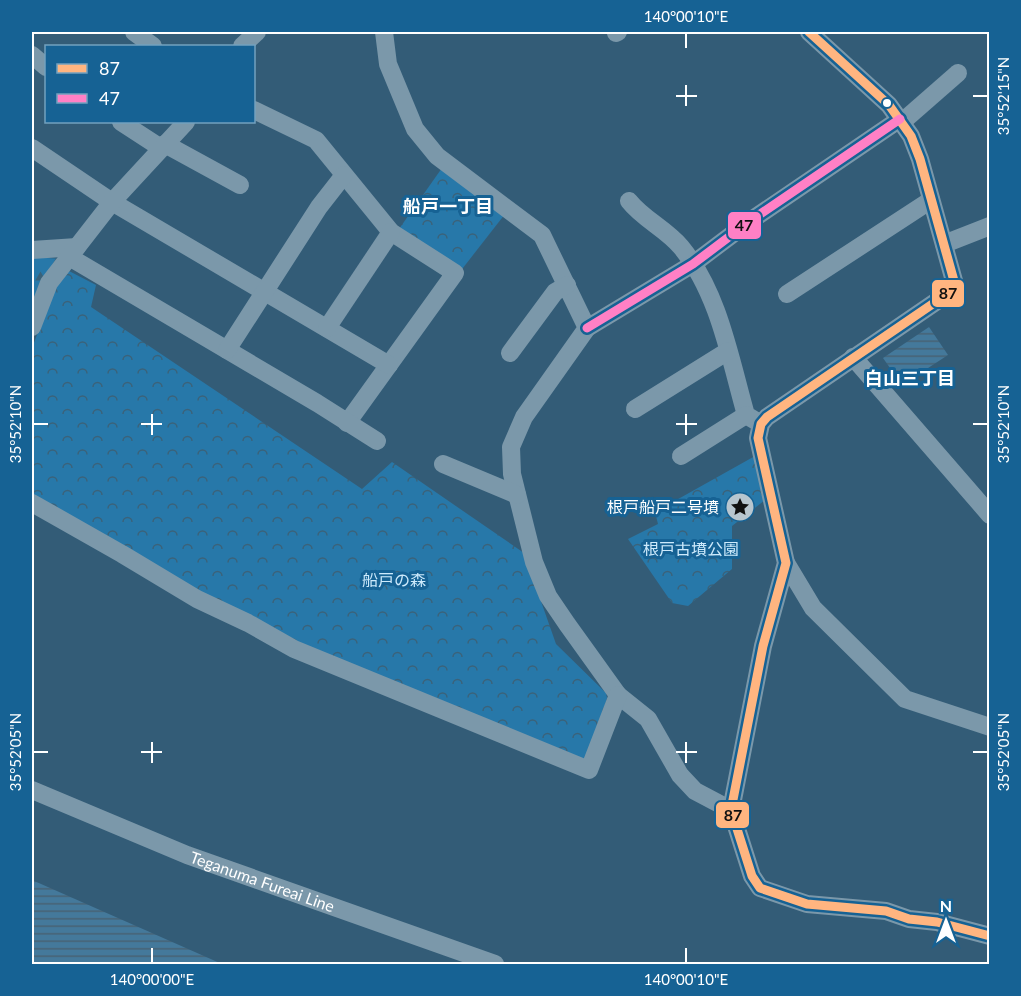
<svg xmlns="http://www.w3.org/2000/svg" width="1021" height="996" viewBox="0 0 1021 996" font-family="Lato,'Noto Sans JP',sans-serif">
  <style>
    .forest { fill: url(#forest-firs) }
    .park { fill: url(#park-crowns) }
    .water { fill: url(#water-rules) }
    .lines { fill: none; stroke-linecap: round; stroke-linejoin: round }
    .minor { stroke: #7b98aa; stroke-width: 18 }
    .bus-1-casing { stroke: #166294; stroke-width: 14 }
    .bus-2-casing { stroke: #166294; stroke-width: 14 }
    .bus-1 { stroke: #ffb580; stroke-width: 9 }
    .bus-2 { stroke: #ff80c5; stroke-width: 9 }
    .ticks { fill: none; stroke: #fff; stroke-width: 2 }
    .bus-dot { fill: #fff; stroke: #166294; stroke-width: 2 }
    .labels { text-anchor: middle; stroke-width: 6; stroke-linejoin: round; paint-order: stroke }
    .poi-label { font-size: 16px; fill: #fff; stroke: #166294; text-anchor: end }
    .park-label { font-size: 16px; fill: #cdeafc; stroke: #166294 }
    .street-label { font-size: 16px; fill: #fff; stroke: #166294 }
    .neighbourhood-label { font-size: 18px; font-weight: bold; fill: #fff; stroke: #166294 }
    .line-badge { stroke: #166294; stroke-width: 2 }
    .pale-badge-label { font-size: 16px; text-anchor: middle; font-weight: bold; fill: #111 }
    .neatline { fill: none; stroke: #fff; stroke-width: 2 }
    .ticks-label { font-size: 15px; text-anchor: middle; fill: #fff }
  </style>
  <defs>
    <pattern id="forest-firs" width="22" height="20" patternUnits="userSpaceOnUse" patternTransform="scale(1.5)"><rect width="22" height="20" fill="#2778a9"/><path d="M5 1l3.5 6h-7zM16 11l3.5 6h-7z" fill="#3a627a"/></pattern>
    <pattern id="park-crowns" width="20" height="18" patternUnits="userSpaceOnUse" patternTransform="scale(1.5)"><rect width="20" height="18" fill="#2778a9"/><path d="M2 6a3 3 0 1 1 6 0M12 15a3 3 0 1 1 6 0" fill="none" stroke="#3a627a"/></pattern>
    <pattern id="water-rules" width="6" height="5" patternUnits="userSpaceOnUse" patternTransform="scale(1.5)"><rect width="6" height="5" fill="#44799b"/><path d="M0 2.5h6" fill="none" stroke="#486274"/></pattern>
  </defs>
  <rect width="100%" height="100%" fill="#335c77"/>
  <path class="forest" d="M32,257l30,2 -30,61z"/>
  <g class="park">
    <path d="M442,168l63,46 -46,59 -60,-44z"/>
    <path d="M69,271l27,14 -5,22 271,182 30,-27 132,91 32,91 50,49 1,5 -11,40 -9,21 -5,2 -277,-114 -107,-56 -166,-94v-149l23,-61z"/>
    <path d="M755,456l10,44 -33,26v43l-44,37 -16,-3 -44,-64 30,-15 -3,-12z"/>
  </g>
  <g class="water">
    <path d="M929,327l19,28 -46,30 -19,-27z"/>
    <path d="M32,880l190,84h-190z"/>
  </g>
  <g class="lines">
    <g class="minor">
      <path d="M134,32l19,14"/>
      <path d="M384,32l4,32 27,65 22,27 105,79 45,93 -63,89 -13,30 1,27 22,88 14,34 19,28 51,71 30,24 32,56 15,16 36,19"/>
      <path d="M809,32l80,73 22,31 9,23 36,129 -189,129 -6,7 -3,14 28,125 -23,83 -32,164 21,66 8,12 47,16 79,7 23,8 28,3 53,14"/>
      <path d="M616,33l2,-1"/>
      <path d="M242,46l15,-14"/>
      <path d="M32,55l14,12"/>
      <path d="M254,110l62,30 75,92 64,41 -108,150"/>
      <path d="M121,122l40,26"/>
      <path d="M902,122l56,-49"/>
      <path d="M165,144l75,41"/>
      <path d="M32,148l80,54 277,163"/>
      <path d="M629,201c14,18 37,28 52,46 38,46 49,112 65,168l15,9"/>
      <path d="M944,244l46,-18"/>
      <path d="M32,250l45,-3"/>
      <path d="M71,258l246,145 60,38"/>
      <path d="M787,294l144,-94"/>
      <path d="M32,327l17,-44 63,-81 74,-80"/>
      <path d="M327,328l64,-96"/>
      <path d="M587,328l106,-64 57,-43 150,-102"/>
      <path d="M227,350l92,-143 25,-32"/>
      <path d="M510,353l45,-61 12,-7"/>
      <path d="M853,357l137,158"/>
      <path d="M635,409l93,-58"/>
      <path d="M681,456l65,-41"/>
      <path d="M443,464l74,31"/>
      <path d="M32,503l90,51 75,45 51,24 46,26 295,121 29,-75"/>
      <path d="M786,563l27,45 92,91 85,28"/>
      <path id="s1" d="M32,790l155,65 308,109"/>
    </g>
    <g class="bus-1-casing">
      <path id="bus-1" d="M809,32l80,73 22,31 9,23 36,129 -189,129 -6,7 -3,14 28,125 -23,83 -32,164 21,66 8,12 47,16 79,7 23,8 28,3 53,14"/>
    </g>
    <g class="bus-2-casing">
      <path id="bus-2" d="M587,328l106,-64 57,-43 150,-102"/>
    </g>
    <use href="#bus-1" class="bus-1"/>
    <use href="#bus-2" class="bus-2"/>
  </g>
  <path class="ticks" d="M686,33v15M686,85v21M676,96h21M973,96h15M152,414v21M686,414v21M33,424h15M141,424h21M676,424h21M973,424h15M152,742v21M686,742v21M33,752h15M141,752h21M676,752h21M973,752h15M152,948v15M686,948v15"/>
  <defs>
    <g id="sight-disc" transform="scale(1.5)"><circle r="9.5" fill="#b8c6cf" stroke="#166294"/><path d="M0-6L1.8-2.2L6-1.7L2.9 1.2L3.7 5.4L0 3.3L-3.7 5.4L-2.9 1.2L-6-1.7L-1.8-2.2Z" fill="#111"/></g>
  </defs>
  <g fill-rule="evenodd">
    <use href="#sight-disc" x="740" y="507"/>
  </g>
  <circle class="bus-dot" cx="887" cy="103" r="5"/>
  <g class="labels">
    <g class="poi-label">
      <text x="719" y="513">根戸船戸二号墳</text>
    </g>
    <g class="park-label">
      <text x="691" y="555">根戸古墳公園</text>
      <text x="394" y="586">船戸の森</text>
    </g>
    <g class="street-label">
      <text dy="6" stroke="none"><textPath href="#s1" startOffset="248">Teganuma Fureai Line</textPath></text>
    </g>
    <g class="neighbourhood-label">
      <text x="448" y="213">船戸一丁目</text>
      <text x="910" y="385">白山三丁目</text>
    </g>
  </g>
  <g class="line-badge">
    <rect x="727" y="211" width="35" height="29" rx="6" fill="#ff80c5"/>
    <rect x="931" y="279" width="34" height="29" rx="6" fill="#ffb580"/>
    <rect x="715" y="801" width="35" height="28" rx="6" fill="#ffb580"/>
  </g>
  <g class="pale-badge-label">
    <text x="744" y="231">47</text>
    <text x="948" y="299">87</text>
    <text x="733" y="821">87</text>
  </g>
  <rect width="1021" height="996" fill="none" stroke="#166294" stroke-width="66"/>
  <rect x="45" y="45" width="210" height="78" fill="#166294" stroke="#73a1bf" stroke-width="1.5"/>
  <rect x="57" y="64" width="30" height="9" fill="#ffb580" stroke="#73a1bf" stroke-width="1.5"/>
  <text x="99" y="75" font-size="18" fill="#ffffff">87</text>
  <rect x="57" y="94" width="30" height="9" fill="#ff80c5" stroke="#73a1bf" stroke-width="1.5"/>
  <text x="99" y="105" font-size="18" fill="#ffffff">47</text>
  <g transform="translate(946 921)" stroke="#166294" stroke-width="4.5" paint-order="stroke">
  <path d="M0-4.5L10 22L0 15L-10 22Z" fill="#ffffff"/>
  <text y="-9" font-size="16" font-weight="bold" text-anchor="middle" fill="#ffffff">N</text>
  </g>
  <rect x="33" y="33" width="955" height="930" class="neatline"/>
  <g class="ticks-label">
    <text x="686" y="22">140°00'10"E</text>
    <text transform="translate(1004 96) rotate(-90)" y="5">35°52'15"N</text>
    <text transform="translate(16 424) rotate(-90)" y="5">35°52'10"N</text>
    <text transform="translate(1004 424) rotate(-90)" y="5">35°52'10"N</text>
    <text transform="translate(16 752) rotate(-90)" y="5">35°52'05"N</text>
    <text transform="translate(1004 752) rotate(-90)" y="5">35°52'05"N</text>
    <text x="152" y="985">140°00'00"E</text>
    <text x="686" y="985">140°00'10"E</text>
  </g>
</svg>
